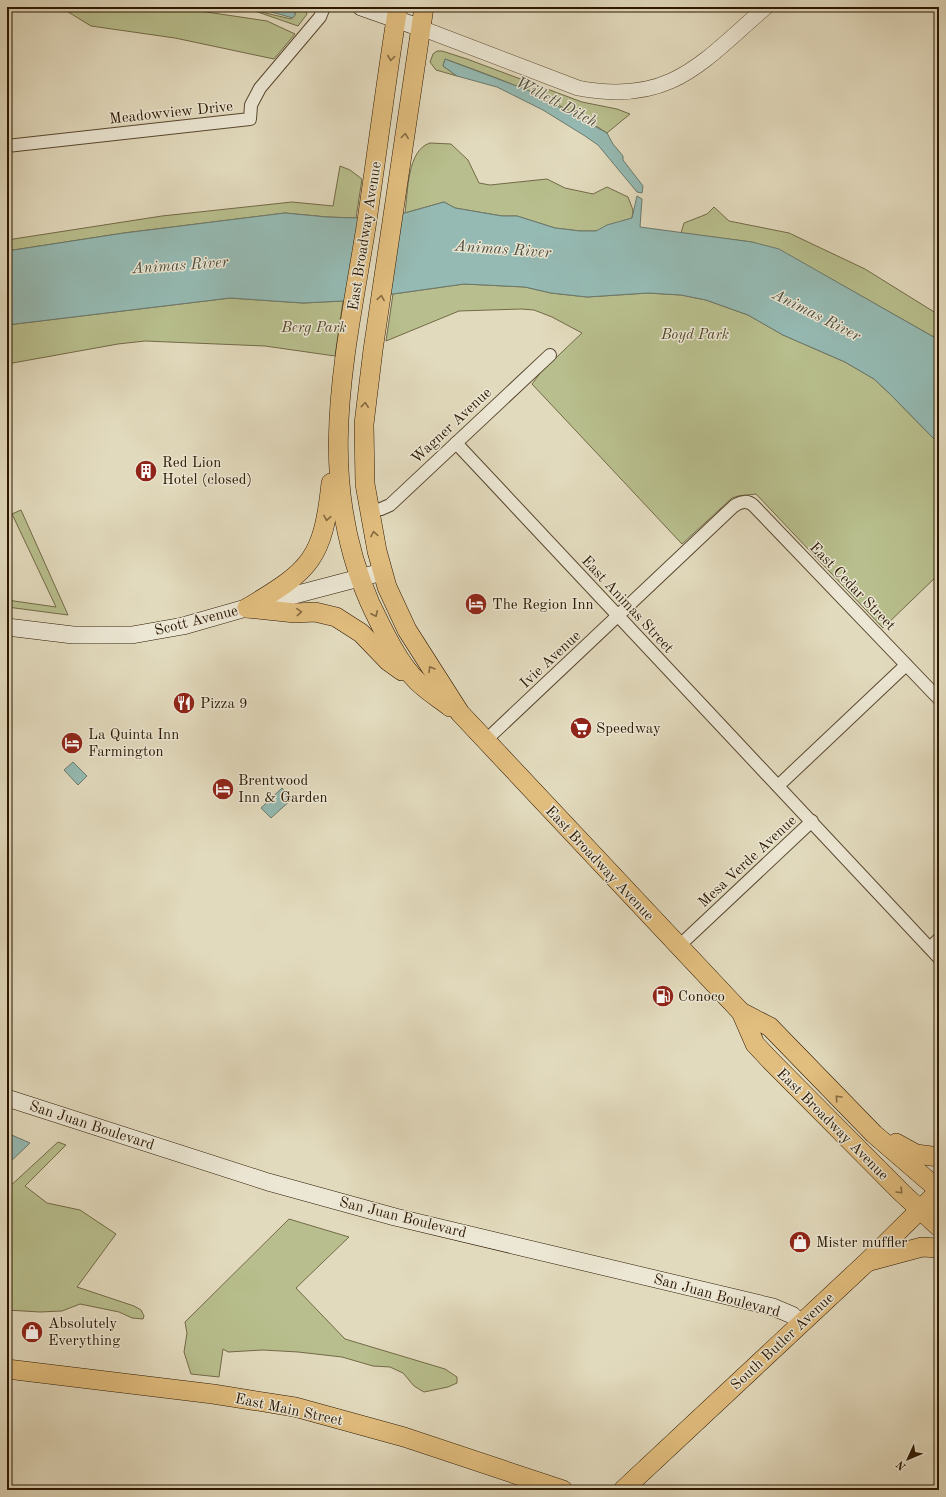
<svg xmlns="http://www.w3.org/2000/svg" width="946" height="1497" viewBox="0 0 946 1497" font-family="'Old Standard TT',serif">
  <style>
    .green { fill: #b8be8d; stroke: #726a47 }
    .water { fill: #95bab3; stroke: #6b796c }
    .pier { fill: #e2dabd }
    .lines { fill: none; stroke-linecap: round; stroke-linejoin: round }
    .minor-casing { stroke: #594830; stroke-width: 14 }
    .tertiary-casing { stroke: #594830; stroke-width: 16 }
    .secondary-casing { stroke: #2b1701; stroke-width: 18 }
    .primary-casing { stroke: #2b1701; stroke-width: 20 }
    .minor { stroke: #ece7d4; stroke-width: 12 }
    .tertiary { stroke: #ece7d4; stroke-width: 15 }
    .secondary { stroke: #ece7d4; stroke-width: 17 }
    .primary { stroke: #e1bd7e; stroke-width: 19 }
    .oneway { stroke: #866a40 }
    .labels { text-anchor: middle; stroke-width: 3; stroke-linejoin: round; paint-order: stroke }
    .street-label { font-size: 15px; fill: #2b1701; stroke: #ece7d4 }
    .park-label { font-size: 15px; font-style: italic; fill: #55492b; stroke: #ece7d4 }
    .poi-label { font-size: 15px; fill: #2b1701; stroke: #ece7d4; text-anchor: start }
    .water-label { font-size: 16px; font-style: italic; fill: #50503f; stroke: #ece7d4 }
  </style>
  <rect width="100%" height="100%" fill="#e2dabd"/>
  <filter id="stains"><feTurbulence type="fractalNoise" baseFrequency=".005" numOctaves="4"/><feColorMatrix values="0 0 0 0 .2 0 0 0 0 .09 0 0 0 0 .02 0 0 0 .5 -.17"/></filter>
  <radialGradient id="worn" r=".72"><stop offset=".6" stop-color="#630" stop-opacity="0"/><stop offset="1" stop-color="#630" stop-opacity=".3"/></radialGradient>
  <g class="green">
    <path d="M60,7h113l94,14 28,13 -21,25 -99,-21 -84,-12z"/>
    <path d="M288,7l17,2 2,5 -9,12 -49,-17 42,10 4,-4v-5z"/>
    <path d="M437,51h5l25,8 115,43 35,7 13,5 -23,19c-50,-33 -106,-54 -162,-74l-2,7 14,10 -21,-6 -6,-8 3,-8z"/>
    <path d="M430,143l21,1 17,16 11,23 11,2 57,-6 18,9 28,6 14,-7 21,10 5,13 -1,8 -36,13h-16l-25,-3 -38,-12h-15l-47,-8 -11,-6 -39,11c3,-21 2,-63 25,-70z"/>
    <path d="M340,166l10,4 12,9 -6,39 -29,-1 -42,-4 -161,20 -117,18v-11l155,-24 130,-14 41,4z"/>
    <path d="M714,207l15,14 60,12 76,36 74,46v25l-94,-53 -93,-45 -71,-9 3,-10 23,-9z"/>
    <path d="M464,284l61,3 26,6 36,4 61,-4 33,2 25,5 42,15 35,20 62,27 29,17 16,15 49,50v130l-56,54 -127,-134 -18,2 -6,2 -50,46 -150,-160 9,-12 41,-39 -30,-16 -18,-7 -13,-1 -62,2 -73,30 7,-47z"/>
    <path d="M230,298l73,5 40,-2 -8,55 -70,-10 -120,-5 -27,3 -111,20v-39z"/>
    <path d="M21,510l47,105 -61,-8v-7l49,7 -44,-93z"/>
    <path d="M58,1142l8,3 -41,41 22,17 33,7 36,24 -39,53 57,19 7,4 3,6 -1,3 -11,-1 -13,-6 -39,-8 -18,7 -22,1 -33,-2v-121z"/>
    <path d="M289,1219l60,18 -53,51 49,51 100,30 12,8v6l-9,4 -24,5 -10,-6 -11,-13 -13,-6 -17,-1 -31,-9 -44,-5 -35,-2 -35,2 -5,-3 -4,28 -28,-3 -7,-22 3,-19 -2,-11z"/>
  </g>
  <g class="water">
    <path d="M253,7h35l7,3v5l-2,3z"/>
    <path d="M445,59l85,32 77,42 6,11 10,12v4l20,26 -1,7 -5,-1 -39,-47 -13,-9 -42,-26 -46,-23 -40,-11 -14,-10z"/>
    <path d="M637,196l5,3 -2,28 112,15 27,7 160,91v104l-49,-50 -16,-15 -29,-17 -62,-27 -35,-20 -42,-15 -25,-5 -33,-2 -61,4 -36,-4 -26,-6 -61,-3 -121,17 -40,2 -73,-5 -223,27v-74l117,-18 161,-20 42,4 29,1 49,-5 39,-11 11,6 47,8h15l38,12 25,3h16l11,-6 25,-7z"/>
    <path d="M73,762l14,14 -9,9 -14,-15z"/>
    <path d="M282,788l10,11 -21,19 -10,-10z"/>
    <path d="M7,1133l23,10 -22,21 -1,5z"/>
  </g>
  <path class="pier" d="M401,211l-12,86 -43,6 14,-88z"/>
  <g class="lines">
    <g class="minor-casing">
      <g id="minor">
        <path d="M7,146l243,-27 1,-14 9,-17 60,-71 4,-10"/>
        <path d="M456,443l483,515"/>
        <path d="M370,510l11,-1 9,-4 160,-150"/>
        <path d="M485,741l249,-235c7,-5 14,-6 20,0l185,193"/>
        <path d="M778,786l128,-121"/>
        <path d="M679,946l133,-125"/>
        <path d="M930,948l9,-9"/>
      </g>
    </g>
    <g class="tertiary-casing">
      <path id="tertiary" d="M421,28l157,60c93,18 124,-26 188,-81"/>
    </g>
    <g class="secondary-casing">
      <g id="secondary">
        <path d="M361,7l60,21"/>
        <path d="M7,627l66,8h59l51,-9 77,-22 122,-32"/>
        <path d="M7,1098l261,84 127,35 378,90 19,8 9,9"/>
      </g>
    </g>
    <g class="primary-casing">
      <g id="primary">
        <path d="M398,7c-12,73 -21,147 -32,220 -21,131 -52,249 4,376 12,25 28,60 48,79 9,9 22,17 32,25"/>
        <path d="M424,7l-51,343 -9,74 1,60 12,67 10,36 20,43 53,83 281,299 14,32 14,15 133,134 37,34"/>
        <path d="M247,608c64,-38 76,-49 84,-125"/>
        <path d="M247,608l48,5 20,-1 21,5 25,16 27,28 14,10"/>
        <path d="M741,1012l29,15 104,107 65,56"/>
        <path d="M896,1143l20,11 23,3"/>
        <path d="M870,1261l52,-14 17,1"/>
        <path d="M7,1369l206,25 82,13 109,30 159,53"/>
        <path d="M623,1490l244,-228 72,-71"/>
      </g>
    </g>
    <use href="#minor" class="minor"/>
    <use href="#tertiary" class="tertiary"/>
    <use href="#secondary" class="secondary"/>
    <use href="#primary" class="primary"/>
  </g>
  <defs><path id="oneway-chevron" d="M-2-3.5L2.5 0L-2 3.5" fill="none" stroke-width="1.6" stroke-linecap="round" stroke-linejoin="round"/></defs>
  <g class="oneway">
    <use href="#oneway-chevron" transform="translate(391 58) rotate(98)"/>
    <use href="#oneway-chevron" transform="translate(405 136) rotate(-82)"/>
    <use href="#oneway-chevron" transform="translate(381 298) rotate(-81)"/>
    <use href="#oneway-chevron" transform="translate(365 405) rotate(-84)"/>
    <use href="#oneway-chevron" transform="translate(327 518) rotate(100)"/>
    <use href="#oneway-chevron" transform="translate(374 534) rotate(-100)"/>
    <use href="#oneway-chevron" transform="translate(299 612) rotate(-3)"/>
    <use href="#oneway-chevron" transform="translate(375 614) rotate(65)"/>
    <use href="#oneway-chevron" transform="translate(431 669) rotate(-121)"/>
    <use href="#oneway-chevron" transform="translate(838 1098) rotate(-133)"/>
    <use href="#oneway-chevron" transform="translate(900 1191) rotate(45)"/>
  </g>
  <defs>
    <g id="building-disc" transform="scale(1.15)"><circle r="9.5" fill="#8f2418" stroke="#ece7d4"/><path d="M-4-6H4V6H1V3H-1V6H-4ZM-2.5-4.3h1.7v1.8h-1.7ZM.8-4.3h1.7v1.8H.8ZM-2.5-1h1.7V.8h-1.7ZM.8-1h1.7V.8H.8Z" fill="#fff"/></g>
    <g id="hotel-disc" transform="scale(1.15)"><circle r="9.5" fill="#8f2418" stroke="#ece7d4"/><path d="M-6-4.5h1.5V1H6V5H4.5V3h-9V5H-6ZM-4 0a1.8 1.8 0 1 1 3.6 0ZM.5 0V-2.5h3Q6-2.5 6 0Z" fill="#fff"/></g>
    <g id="restaurant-disc" transform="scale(1.15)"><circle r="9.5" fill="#8f2418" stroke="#ece7d4"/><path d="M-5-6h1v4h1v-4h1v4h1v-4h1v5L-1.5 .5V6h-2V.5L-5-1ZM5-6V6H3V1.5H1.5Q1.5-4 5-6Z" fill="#fff"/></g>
    <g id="supermarket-disc" transform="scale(1.15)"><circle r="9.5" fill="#8f2418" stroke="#ece7d4"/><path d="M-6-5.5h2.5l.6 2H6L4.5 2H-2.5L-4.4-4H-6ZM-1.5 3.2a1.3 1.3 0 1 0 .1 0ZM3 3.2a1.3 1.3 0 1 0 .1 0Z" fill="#fff"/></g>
    <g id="fuel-disc" transform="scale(1.15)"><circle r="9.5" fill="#8f2418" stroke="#ece7d4"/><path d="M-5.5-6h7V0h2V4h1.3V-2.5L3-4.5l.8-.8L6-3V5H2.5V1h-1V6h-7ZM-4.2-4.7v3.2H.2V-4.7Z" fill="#fff"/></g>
    <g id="shop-disc" transform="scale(1.15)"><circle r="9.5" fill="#8f2418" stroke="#ece7d4"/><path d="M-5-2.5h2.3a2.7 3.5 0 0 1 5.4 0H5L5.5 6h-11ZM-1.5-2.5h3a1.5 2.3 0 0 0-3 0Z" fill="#fff"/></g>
  </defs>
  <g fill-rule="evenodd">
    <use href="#building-disc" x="146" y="471"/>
    <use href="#hotel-disc" x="476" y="604"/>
    <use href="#restaurant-disc" x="184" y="703"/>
    <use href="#supermarket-disc" x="581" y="728"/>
    <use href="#hotel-disc" x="72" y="743"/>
    <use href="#hotel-disc" x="223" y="789"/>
    <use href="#fuel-disc" x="663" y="996"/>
    <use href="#shop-disc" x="800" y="1242"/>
    <use href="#shop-disc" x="32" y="1332"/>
  </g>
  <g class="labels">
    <g class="street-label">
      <text transform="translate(171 112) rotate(-6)" y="5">Meadowview Drive</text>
      <text transform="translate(364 236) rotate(-81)" y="5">East Broadway Avenue</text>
      <text transform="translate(451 425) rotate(-43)" y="5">Wagner Avenue</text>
      <text transform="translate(853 586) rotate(46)" y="5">East Cedar Street</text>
      <text transform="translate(628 604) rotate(47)" y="5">East Animas Street</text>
      <text transform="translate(196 620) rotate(-14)" y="5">Scott Avenue</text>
      <text transform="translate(550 659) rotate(-43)" y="5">Ivie Avenue</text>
      <text transform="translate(747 861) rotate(-43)" y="5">Mesa Verde Avenue</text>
      <text transform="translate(600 863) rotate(47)" y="5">East Broadway Avenue</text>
      <text transform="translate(833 1124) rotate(45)" y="5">East Broadway Avenue</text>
      <text transform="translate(92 1125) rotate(18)" y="5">San Juan Boulevard</text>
      <text transform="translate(403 1217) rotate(14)" y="5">San Juan Boulevard</text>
      <text transform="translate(717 1295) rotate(15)" y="5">San Juan Boulevard</text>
      <text transform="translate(782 1341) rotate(-43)" y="5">South Butler Avenue</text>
      <text transform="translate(289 1409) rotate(12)" y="5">East Main Street</text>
    </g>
    <g class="park-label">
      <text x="314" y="332">Berg Park</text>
      <text x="695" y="339">Boyd Park</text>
    </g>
    <g class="poi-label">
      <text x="162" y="467">Red Lion<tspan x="162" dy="17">Hotel (closed)</tspan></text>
      <text x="492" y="609">The Region Inn</text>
      <text x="200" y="708">Pizza 9</text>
      <text x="596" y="733">Speedway</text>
      <text x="88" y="739">La Quinta Inn<tspan x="88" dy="17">Farmington</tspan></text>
      <text x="238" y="785">Brentwood<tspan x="238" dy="17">Inn &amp; Garden</tspan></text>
      <text x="678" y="1001">Conoco</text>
      <text x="816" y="1247">Mister muffler</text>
      <text x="48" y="1328">Absolutely<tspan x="48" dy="17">Everything</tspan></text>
    </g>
    <g class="water-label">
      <text transform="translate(557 101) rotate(28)" y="6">Willett Ditch</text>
      <text transform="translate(503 248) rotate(4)" y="6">Animas River</text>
      <text transform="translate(180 264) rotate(-4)" y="6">Animas River</text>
      <text transform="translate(817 314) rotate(27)" y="6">Animas River</text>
    </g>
  </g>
  <rect width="946" height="1497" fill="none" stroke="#e2dabd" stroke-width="24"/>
  <rect x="8" y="8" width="930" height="1481" fill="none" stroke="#2b1701" stroke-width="2"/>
  <rect x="12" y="12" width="922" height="1473" fill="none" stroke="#2b1701"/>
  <g transform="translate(908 1459) rotate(226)" stroke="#ece7d4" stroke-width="3" paint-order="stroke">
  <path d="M0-3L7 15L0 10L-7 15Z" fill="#2b1701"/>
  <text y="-6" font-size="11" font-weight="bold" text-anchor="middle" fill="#2b1701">N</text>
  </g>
  <rect width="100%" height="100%" filter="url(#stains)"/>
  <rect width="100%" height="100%" fill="url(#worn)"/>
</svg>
